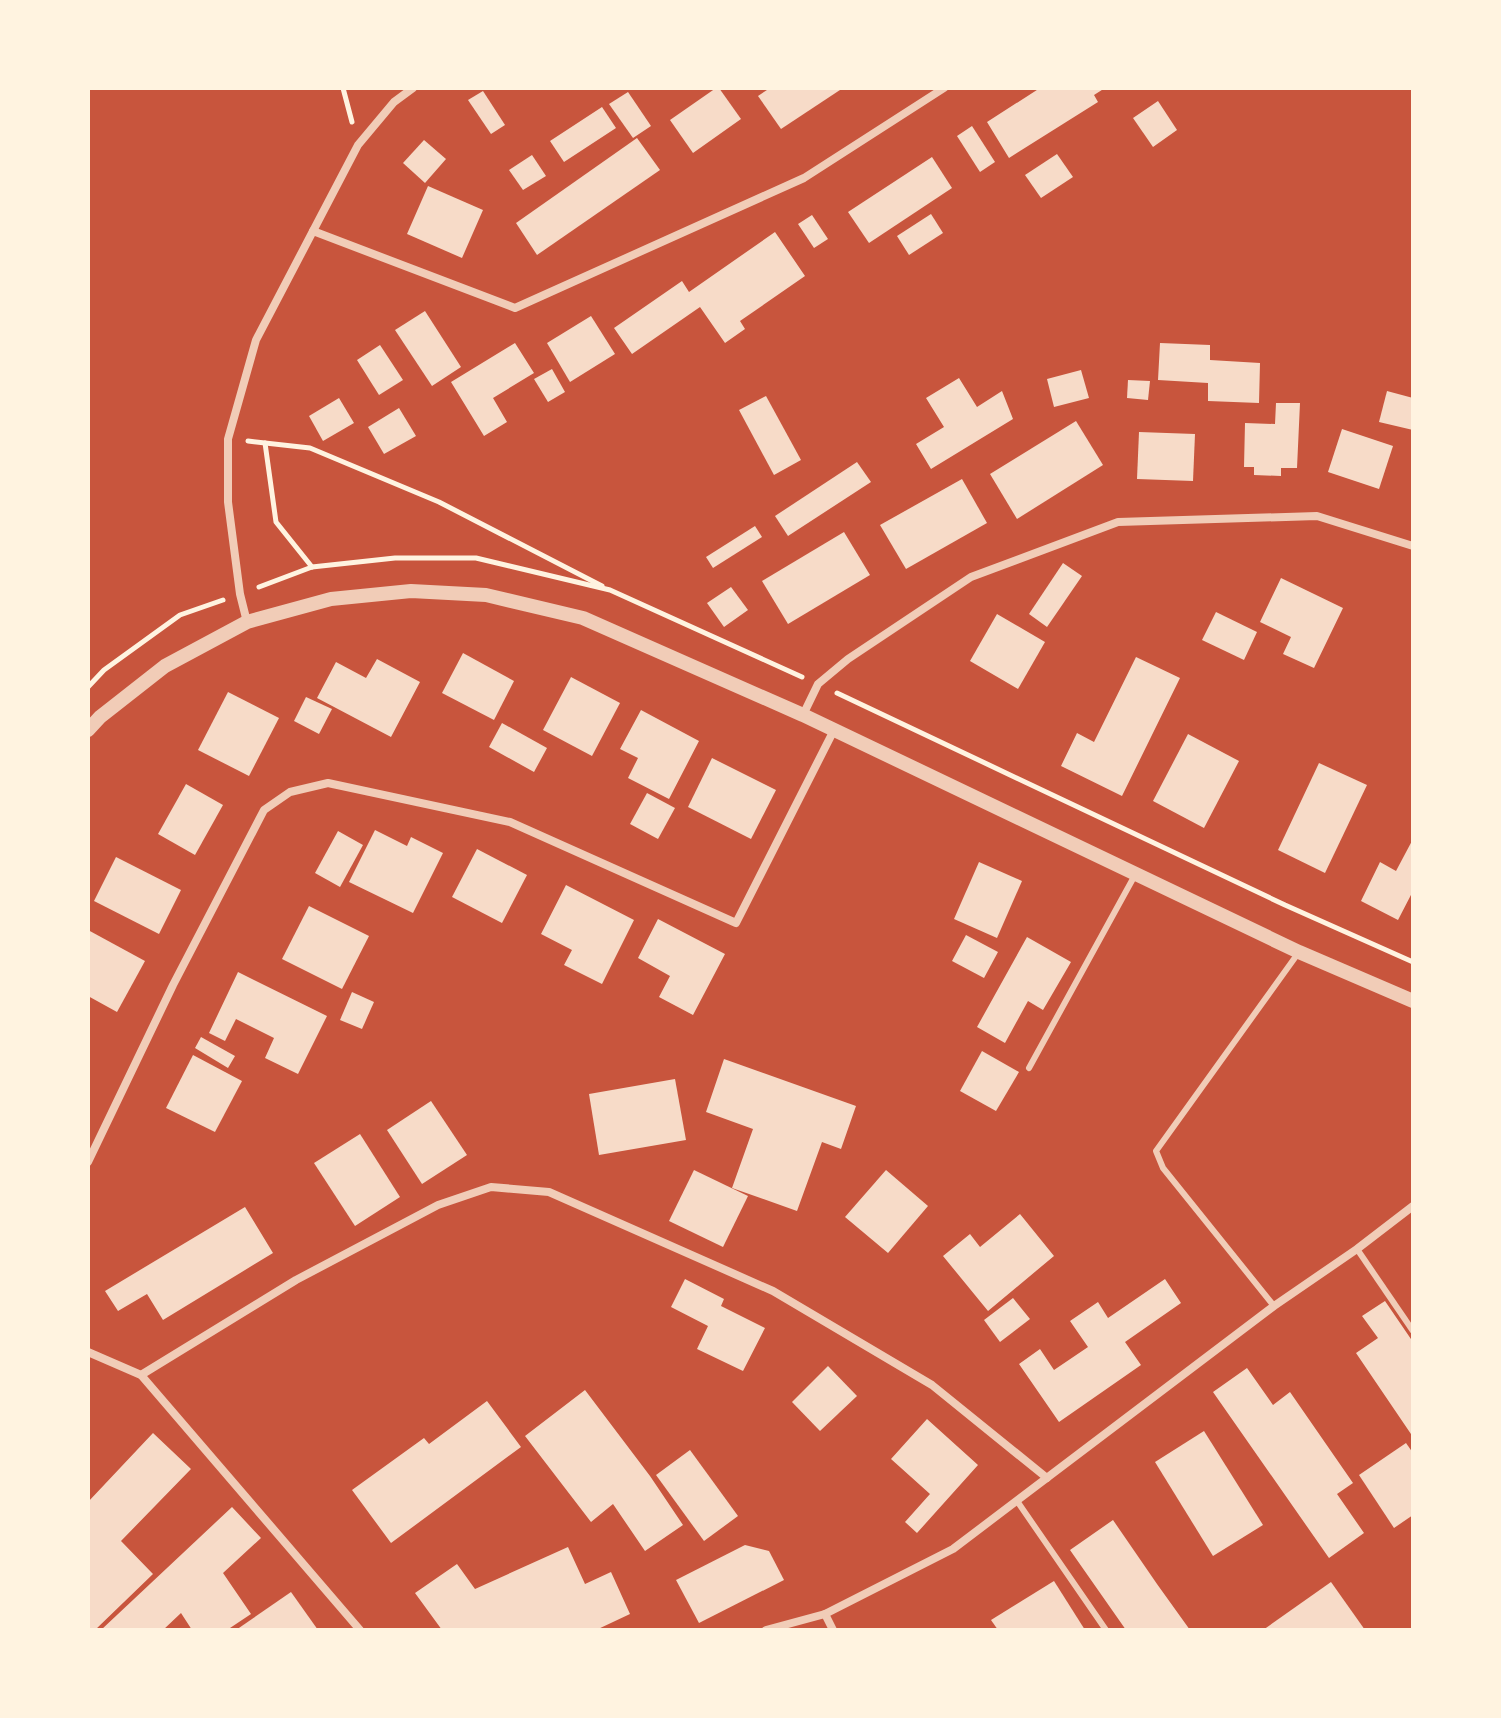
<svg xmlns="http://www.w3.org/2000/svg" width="1501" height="1718" viewBox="0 0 1501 1718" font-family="Poppins,sans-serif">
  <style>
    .building { fill: #f7dbc8 }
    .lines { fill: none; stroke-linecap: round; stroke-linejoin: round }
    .path { stroke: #fff3e0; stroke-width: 5 }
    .service { stroke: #f1ccb7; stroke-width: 6 }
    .minor { stroke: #f1ccb7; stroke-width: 8 }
    .tertiary { stroke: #f1ccb7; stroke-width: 14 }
  </style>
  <rect width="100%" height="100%" fill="#c8553d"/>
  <g class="building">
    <path d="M716,88h3l22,31 -48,34 -23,-33z"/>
    <path d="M770,88h73l-62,41 -23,-33z"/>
    <path d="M1040,88h65l-11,7 4,7 -89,56 -22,-36z"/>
    <path d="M483,91l22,34 -14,9 -23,-34z"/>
    <path d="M628,92l23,34 -18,12 -24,-34z"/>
    <path d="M1158,101l19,29 -24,17 -20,-29z"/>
    <path d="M602,107l14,21 -52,34 -14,-21z"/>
    <path d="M972,126l23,36 -15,10 -23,-36z"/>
    <path d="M637,138l23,32 -123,85 -21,-32z"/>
    <path d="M424,140l22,19 -21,24 -22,-20z"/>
    <path d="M1057,154l16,23 -32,21 -16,-23z"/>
    <path d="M532,155l14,21 -23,14 -14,-20z"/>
    <path d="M932,157l20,31 -83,55 -21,-31z"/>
    <path d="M428,186l55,24 -21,48 -55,-24z"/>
    <path d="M931,214l12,19 -34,22 -12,-19z"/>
    <path d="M812,215l16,24 -14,9 -16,-24z"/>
    <path d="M775,232l30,44 -65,45 5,8 -20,14 -25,-36 -68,47 -18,-26 68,-47 7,11z"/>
    <path d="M425,311l36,56 -29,19 -37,-56z"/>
    <path d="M591,316l24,38 -45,28 -23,-39z"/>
    <path d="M515,343l19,30 -41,25 14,24 -23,14 -33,-54z"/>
    <path d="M1160,343l50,2v15l50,3 -1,40 -51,-2v-18l-50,-3z"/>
    <path d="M380,345l23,35 -24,15 -22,-35z"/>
    <path d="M552,369l13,23 -17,10 -14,-23z"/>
    <path d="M1081,370l8,28 -35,9 -7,-28z"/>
    <path d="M959,378l18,29 25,-16 11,28 -82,50 -15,-25 28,-17 -18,-29z"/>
    <path d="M1128,380l22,1 -2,19 -21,-2z"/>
    <path d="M1387,391l26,7v32l-34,-8z"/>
    <path d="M766,396l35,64 -27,15 -35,-65z"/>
    <path d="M339,398l15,25 -31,18 -14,-25z"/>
    <path d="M1276,403h24l-3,65h-16v8l-27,-1v-8h-10l1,-44 30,1z"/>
    <path d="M399,408l17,28 -32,18 -16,-27z"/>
    <path d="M1076,421l27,44 -86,54 -27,-45z"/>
    <path d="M1342,429l51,17 -14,43 -51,-17z"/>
    <path d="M1139,432l56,2 -2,47 -56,-2z"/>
    <path d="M857,462l14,20 -83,54 -13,-20z"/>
    <path d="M962,479l25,44 -81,46 -26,-44z"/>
    <path d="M755,526l7,11 -49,31 -7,-11z"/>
    <path d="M844,532l26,43 -82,49 -26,-43z"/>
    <path d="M1063,563l19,13 -35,51 -18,-13z"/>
    <path d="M1281,578l62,30 -29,60 -31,-14 8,-17 -31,-15z"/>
    <path d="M731,587l17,23 -24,17 -17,-24z"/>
    <path d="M1216,612l41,20 -13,28 -42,-20z"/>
    <path d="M997,614l48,28 -27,47 -48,-28z"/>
    <path d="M463,653l51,28 -20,39 -52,-27z"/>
    <path d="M1136,657l44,21 -58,118 -61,-30 16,-33 17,9z"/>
    <path d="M377,659l43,23 -29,55 -74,-39 19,-36 30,16z"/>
    <path d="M571,677l49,26 -28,53 -49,-26z"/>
    <path d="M228,692l51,26 -30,58 -51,-26z"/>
    <path d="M306,697l26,12 -13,25 -25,-13z"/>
    <path d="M641,710l58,31 -30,58 -41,-21 10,-20 -18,-9z"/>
    <path d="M502,723l45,25 -13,24 -45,-25z"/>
    <path d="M1188,734l51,27 -35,67 -51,-27z"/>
    <path d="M712,758l64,32 -25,49 -63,-32z"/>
    <path d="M1319,763l48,22 -42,88 -47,-23z"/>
    <path d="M186,784l37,21 -28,50 -37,-21z"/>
    <path d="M647,793l28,15 -17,31 -28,-15z"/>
    <path d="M375,830l32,16 4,-9 32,16 -30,60 -64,-31z"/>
    <path d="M338,831l25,14 -23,42 -25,-14z"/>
    <path d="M1413,839v52l-15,29 -37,-19 19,-39 16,9z"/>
    <path d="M477,849l50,26 -25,48 -50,-26z"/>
    <path d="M116,857l65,33 -22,44 -65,-33z"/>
    <path d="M979,862l43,19 -25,57 -43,-19z"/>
    <path d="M566,885l68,35 -32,64 -38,-19 8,-15 -31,-16z"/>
    <path d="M309,906l60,30 -27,53 -60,-30z"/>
    <path d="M658,919l67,35 -32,61 -34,-18 11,-21 -32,-18z"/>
    <path d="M88,930l57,31 -28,51 -29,-16z"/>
    <path d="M966,935l32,17 -14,26 -32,-17z"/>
    <path d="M1027,937l44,25 -28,48 -15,-9 -23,42 -28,-16z"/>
    <path d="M238,972l89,44 -29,58 -33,-16 9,-20 -38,-19 -11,22 -16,-8z"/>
    <path d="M352,992l22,10 -12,27 -22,-9z"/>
    <path d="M201,1037l34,19 -7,12 -33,-20z"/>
    <path d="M982,1051l37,21 -23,39 -36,-20z"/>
    <path d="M193,1055l49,26 -27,51 -49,-24z"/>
    <path d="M724,1059l132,47 -15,43 -19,-7 -25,69 -65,-23 21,-59 -47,-17z"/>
    <path d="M675,1079l11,61 -87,15 -10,-61z"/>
    <path d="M431,1101l36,54 -45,29 -35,-54z"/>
    <path d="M360,1134l40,63 -45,29 -41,-63z"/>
    <path d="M694,1170l54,26 -25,51 -54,-26z"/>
    <path d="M886,1170l42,36 -40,47 -43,-36z"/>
    <path d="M245,1207l28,46 -110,67 -16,-26 -29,17 -13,-20z"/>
    <path d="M1020,1214l34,42 -66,55 -45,-55 27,-22 10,13z"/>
    <path d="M685,1279l39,20 -3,7 44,22 -22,43 -46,-22 11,-23 -37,-19z"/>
    <path d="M1165,1279l16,24 -56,39 16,23 -82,57 -40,-58 21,-15 14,21 34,-23 -18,-26 28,-19 10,16z"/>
    <path d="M1013,1298l17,21 -30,23 -16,-22z"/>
    <path d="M1385,1301l28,41v95l-57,-84 22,-15 -16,-22z"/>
    <path d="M828,1366l29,30 -37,35 -28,-29z"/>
    <path d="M1247,1368l26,37 17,-13 63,91 -16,11 27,39 -35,25 -116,-166z"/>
    <path d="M585,1390l65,86 33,49 -38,26 -32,-47 -22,18 -66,-86z"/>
    <path d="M487,1401l34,46 -130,96 -39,-53 72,-52 5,6z"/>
    <path d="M927,1419l51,46 -61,68 -12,-11 25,-28 -39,-35z"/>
    <path d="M1204,1431l59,94 -50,31 -58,-94z"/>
    <path d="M153,1433l38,36 -70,72 32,33 -58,56h-7v-128z"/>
    <path d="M1406,1443l7,10v62l-19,13 -35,-53z"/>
    <path d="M690,1450l48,66 -34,25 -48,-66z"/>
    <path d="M232,1507l29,31 -38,35 28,41 -24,16h-35l-11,-17 -18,17h-62z"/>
    <path d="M1113,1520l44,64 33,46h-64l-56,-80z"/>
    <path d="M745,1545l24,6 15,29 -85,43 -23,-43z"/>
    <path d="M568,1547l17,37 26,-12 19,42 -34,16h-154l-27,-37 42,-29 18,25z"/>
    <path d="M1054,1581l31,49h-87l-7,-10z"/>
    <path d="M1331,1582l34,48h-102z"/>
    <path d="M291,1592l27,38h-82z"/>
  </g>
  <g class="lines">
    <g class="path">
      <path d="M343,88l9,34"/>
      <path d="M248,441l62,7 129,54 163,84"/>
      <path d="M265,443l11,79 36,45"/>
      <path d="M259,587l53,-20 83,-9h81l134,32 192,87"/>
      <path d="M88,687l16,-17 76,-55 43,-15"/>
      <path d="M837,693l448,212 128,57"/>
    </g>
    <g class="service">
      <path d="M1029,1068l106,-193"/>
      <path d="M1357,1249l56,82"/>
      <path d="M1274,1306l-111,-138 -7,-17 143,-199"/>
      <path d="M1017,1501l89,129"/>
    </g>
    <g class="minor">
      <path d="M313,231l202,77 289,-130 140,-90"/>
      <path d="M247,622l-7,-28 -12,-92v-63l28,-99 102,-195 36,-43 19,-14"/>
      <path d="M803,715l15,-31 30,-25 123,-82 147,-55 199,-6 96,30"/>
      <path d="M88,1162l85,-177 91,-175 26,-18 38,-9 182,39 226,101 98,-193"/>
      <path d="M88,1352l53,23 219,255"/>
      <path d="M141,1375l155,-95 142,-75 53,-18 58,5 224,99 159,94 115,93"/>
      <path d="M825,1614l8,16"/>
      <path d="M766,1630l59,-16 128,-65 321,-243 83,-57 56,-43"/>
    </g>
    <path class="tertiary" d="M88,730l12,-13 65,-51 82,-44 84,-23 80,-8 75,4 97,23 220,97 496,237 114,49"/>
  </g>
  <rect width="1501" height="1718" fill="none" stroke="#fff3e0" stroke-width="180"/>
</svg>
